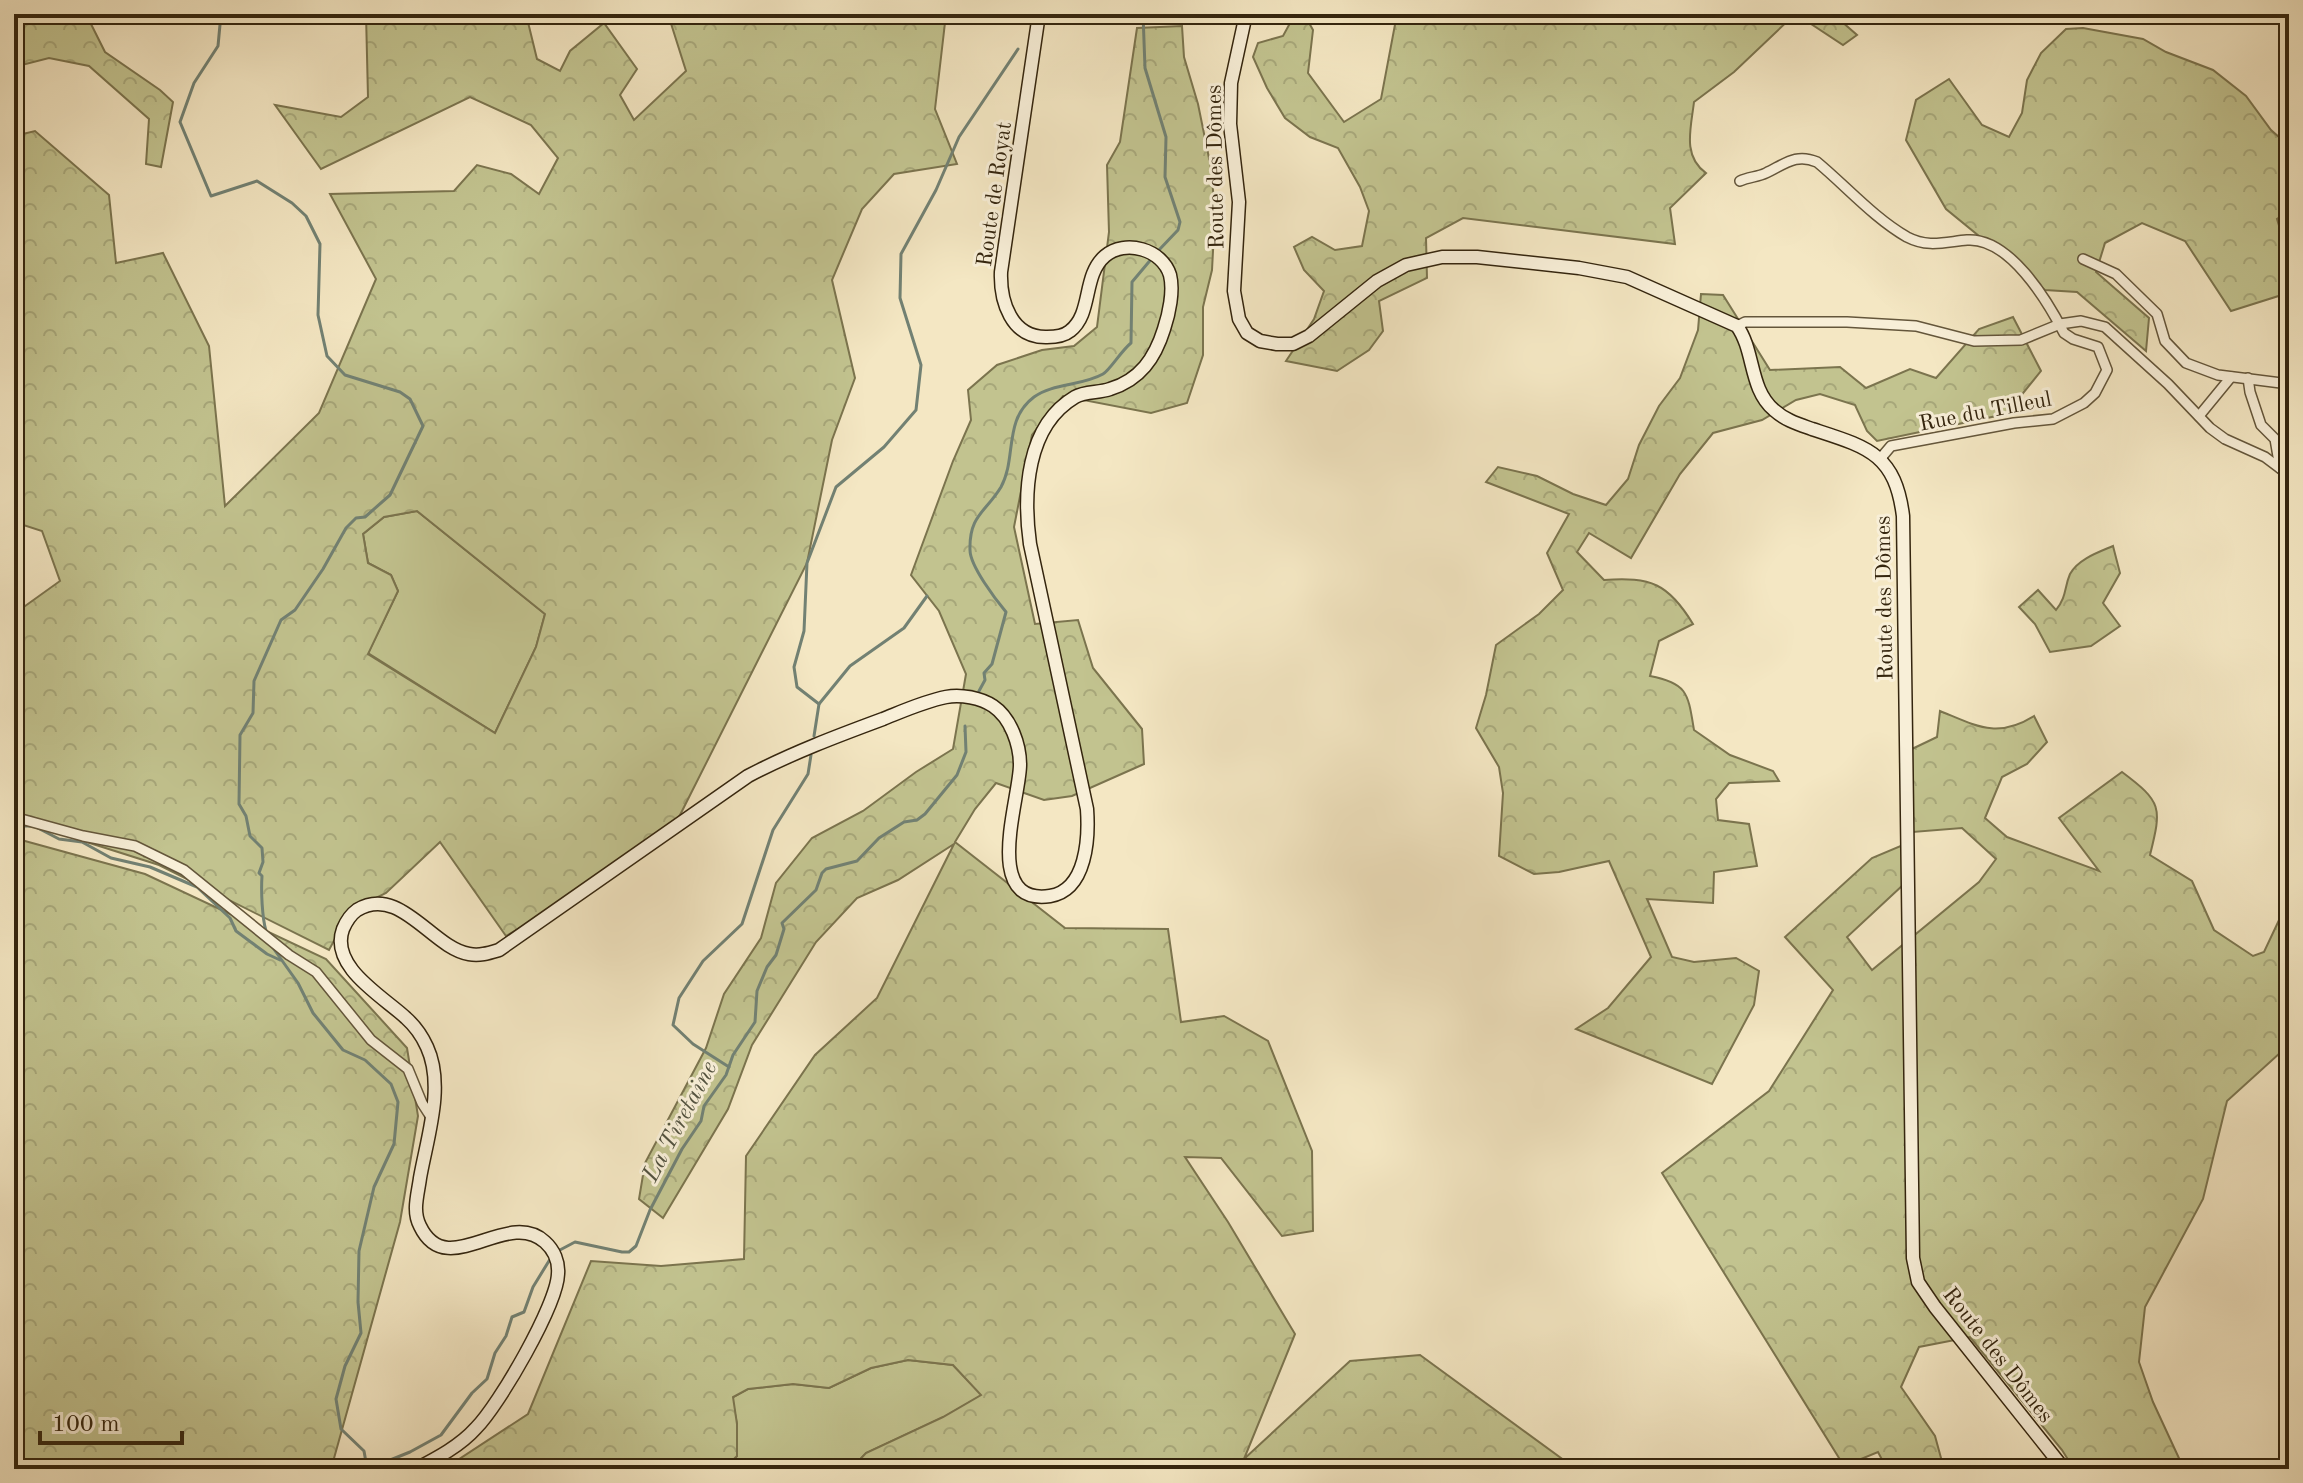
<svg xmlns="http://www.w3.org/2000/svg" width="2303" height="1483" viewBox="0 0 2303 1483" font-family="'Old Standard TT',serif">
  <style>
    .grass { fill: #c2c38f; stroke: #7b744e; stroke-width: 2 }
    .forest { fill: url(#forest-crowns); stroke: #7b744e; stroke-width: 2; fill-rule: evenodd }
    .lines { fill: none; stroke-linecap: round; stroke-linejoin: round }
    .stream { stroke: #728173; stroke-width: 3 }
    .street-casing { stroke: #64563b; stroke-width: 12 }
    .secondary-casing { stroke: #34250e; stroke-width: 15 }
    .street { stroke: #f8efd8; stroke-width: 9 }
    .secondary { stroke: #f8efd8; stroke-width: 12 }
    .labels { text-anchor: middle; stroke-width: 6; stroke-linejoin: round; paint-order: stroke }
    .street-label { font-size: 22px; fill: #34250e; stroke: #f8efd8 }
    .water-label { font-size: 24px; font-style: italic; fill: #535340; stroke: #f8efd8 }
  </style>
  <defs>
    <pattern id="forest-crowns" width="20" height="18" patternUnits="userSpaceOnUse" patternTransform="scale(2)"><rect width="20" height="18" fill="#c2c38f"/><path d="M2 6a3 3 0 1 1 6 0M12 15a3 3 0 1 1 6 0" fill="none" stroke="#a7a77a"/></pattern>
  </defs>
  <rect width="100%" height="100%" fill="#f4e7c3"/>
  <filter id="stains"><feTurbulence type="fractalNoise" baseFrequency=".0025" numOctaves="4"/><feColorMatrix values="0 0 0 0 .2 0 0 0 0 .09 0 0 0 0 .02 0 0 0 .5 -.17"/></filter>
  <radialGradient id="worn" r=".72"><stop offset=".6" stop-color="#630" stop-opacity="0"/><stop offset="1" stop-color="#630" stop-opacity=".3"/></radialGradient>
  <g class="grass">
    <path d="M2289,211v48l-12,-41z"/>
    <path d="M417,511l128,103 -9,33 -41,86 -127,-80 30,-62 -7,-16 -23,-12 -5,-29 21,-17z"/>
    <path d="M908,1360l45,5 29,30 -38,22 -78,36 -15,16h-127l13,-13v-32l-5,-26 16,-9 45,-5 36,4 42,-20z"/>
    <path d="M1243,1461l100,8h-106z"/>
  </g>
  <g class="forest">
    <path d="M14,14h72l19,38 55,38 13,12 -12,65 -15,-3 3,-45 -60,-53 -40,-8 -35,9z"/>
    <path d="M366,14h160l11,45 23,12 10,-20 34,-28 33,46 -17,26 14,25 52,-49 -18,-57h46l19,6 -4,-6h217l-11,95 22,55 -63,10 -32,35 -30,71 23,98 -23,62 -25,123 -129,256 -107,79 -65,38 -66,-94 -54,51 -36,18 -21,39 -170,-85 -145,-46v-205l46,-33 -18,-50 -28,-9v-386l21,-5 74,64 7,68 47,-10 46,93 16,160 94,-93 57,-134 -46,-85 124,-3 23,-26 34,9 28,20 19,-36 -27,-33 -61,-28 -149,72 -46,-64 66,12 27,-20zM417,511l128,103 -9,33 -41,86 -127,-79 30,-63 -7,-16 -23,-12 -5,-29 21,-17z"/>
    <path d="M1295,14h9l9,16 -5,43 36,49 37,-23 16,-85h398l-61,58 -40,30c-3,26 -12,54 12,71l-36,35 5,36 -212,-26 -37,20 1,40 -48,23 4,30 -14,19 -32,21 -51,-10 28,-42 10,-28 -20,-21 -10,-23 18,-10 23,13 27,-4 7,-35 -9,-24 -22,-39 -28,-11 -25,-19 -18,-30 -14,-31 5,-14 25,-7z"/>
    <path d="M1796,14h37l24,21 -14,10z"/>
    <path d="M1182,26l2,31 14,47 13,64 4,45 -3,57 -9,37v48l-16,48 -36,10 -88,-17 -31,39 -18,92 21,97 43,-4 15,48 49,61 2,35 -72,32 -28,4 -48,-17 -21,26 -20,33 110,86 103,1 13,93 43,-6 44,25 44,110 1,80 -31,5 -61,-78 -36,-1 43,65 67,112 -51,125 106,-98 70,-6 156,114h-233l-100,-8 -6,8h-386l15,-16 77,-36 38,-22 -28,-30 -45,-5 -37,8 -42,20 -36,-4 -45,5 -15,8 4,27v32l-13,13h-280l84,-55 63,-153 70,5 83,-7 2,-103 69,-101 62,-57 77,-154 -56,36 -41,18 -41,44 -64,103 -24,64 -65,109 -24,-19 6,-36 61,-115 18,-54 37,-56 15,-55 36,-45 51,-27 53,-39 37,-23 13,-75 -27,-63 -28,-36 42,-114 18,-41 -3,-30 29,-25 45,-15 32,-4 23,-19 12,-95 -2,-67 13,-23 17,-114z"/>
    <path d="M2083,28l60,11 23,13 47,18 33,26 25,34 18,16v65l-12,8 12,40v39l-4,-4 -54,17 -46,-70 -43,-18 -37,20 -9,29 53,46 -3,33 -69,-59 -32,-2 -99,-81 -40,-69 10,-40 33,-21 33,46 27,12 13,-24 5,-33 14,-27 25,-24z"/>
    <path d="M1701,294l22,1 47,75 70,-3 26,21 44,-19 26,9 43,-49 34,-12 28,54 -35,43 -129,27 -10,-10 -12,-26 -35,-11 -24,6 -34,20 -49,13 -33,41 -49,84 -42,-25 -12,19 27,28c47,-3 64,3 89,44l-34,17 -9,35c38,7 38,18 44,54l36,25 43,16 6,10 -50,2 -13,16 2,21 31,4 8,42 -43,6 -1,31 -66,-4 25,58 22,5 42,-4 23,13 -5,34 -42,79 -136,-55 32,-21 43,-51 -42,-96 -50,11 -25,2 -35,-18 4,-63 -4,-26 -23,-39 10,-33 10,-50 43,-31 24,-24 -16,-37 22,-39 -83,-32 12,-15 39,9 36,18 33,11 22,-26 11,-34 20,-39 21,-28 18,-48z"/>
    <path d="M2113,546l7,27 -17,30 17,23 -29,20 -41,6 -15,-28 -16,-17 19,-17 18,20c11,-14 8,-22 14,-36 8,-15 29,-22 43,-28z"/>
    <path d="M1940,711c37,15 57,28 94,5l13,26 -20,22 -25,13 -17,41 22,19 92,34 -40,-53 63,-46c40,30 40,35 28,83l42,26 22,49 39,26 11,-4 16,-34 9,-6v141l-8,-1 -54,49 -24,98 -58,108 -6,55 14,40 31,67h-110l-12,-19 -92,-113 -51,10 -18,40 34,49 9,33h-57l-9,-17 -34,14 -182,-293 107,-82 64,-101 -48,-53 87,-79 31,-13 1,39 -57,53 25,33 107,-88 17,-23 -34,-31 -49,4 -1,-83 25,-12z"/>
    <path d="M14,838l131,36 181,85 81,89 11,68 -18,106 -69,247h-317z"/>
  </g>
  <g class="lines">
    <g class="stream">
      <path d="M221,14l-3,32 -24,37 -14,39 31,74 46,-15 35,22 14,13 14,28 -2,71 9,41 18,19 55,17 10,7 13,27 -33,69 -25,22 -9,1 -10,10 -23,41 -28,41 -14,10 -27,61 -1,32 -13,22 -1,69 7,12 4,20 12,12 1,14 -4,11 3,3c-1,15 0,41 4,55"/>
      <path d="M1143,14l2,54 21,69 -1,40 15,45 -2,8 -20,21"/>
      <path d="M979,691l6,-11 -1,-7 8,-9 14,-52c-10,-12 -36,-46 -36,-62 -1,-35 16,-38 31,-63 16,-29 2,-67 33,-90 19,-14 48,-11 69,-23 7,-4 18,-23 28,-31l1,-61 21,-25"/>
      <path d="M819,704l31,-38 54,-38 23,-32"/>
      <path d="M814,736l5,-32 -22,-17 -3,-20 10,-36 3,-68 29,-76 48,-40 32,-37 5,-45 -21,-67 1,-44 35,-64 23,-53 59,-88"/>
      <path d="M14,826h20l25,13 23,3 29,16 39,9 47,20 33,31 6,13 31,23 13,6"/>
      <path d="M271,945l27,38 15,30 30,37 22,10 26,24 7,18 -4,42 -20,43 -15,64 -1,51 3,31 -16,33 -9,33 5,30 23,22 3,17"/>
      <path d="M729,1067l-36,-23 -20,-19 6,-27 24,-37 39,-37 31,-94 35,-56 3,-19"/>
      <path d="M558,1251l17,-9 47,10h7l7,-6 14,-36 32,-61 19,-28 3,-15 22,-31 7,-20 22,-33 2,-31 10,-24 9,-12 8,-26 -2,-6 34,-33 6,-17 4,-4 31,-8 22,-23 25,-16 13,-2 8,-6 32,-39 9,-23 -1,-26"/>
      <path d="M368,1469l42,-17 31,-17 31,-42 15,-14 8,-26 11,-17 6,-19 12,-5 9,-25 19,-31"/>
    </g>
    <g class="street-casing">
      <g id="street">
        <path d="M1740,181c8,-4 18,-4 26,-8 19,-9 30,-20 51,-11 29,24 57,56 90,75 21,11 38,5 60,3 42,-3 80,60 97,93l9,6 25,8 9,23 -12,23 -11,10 -31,16 -39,4 -123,23 -11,13"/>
        <path d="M2083,259l33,15 41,40 8,27 21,22 32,12 71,9"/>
        <path d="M1737,326l8,-4h102l69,4 58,15 47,-1 39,-16 21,-3 24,6 63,57 42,44 15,11 40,18 24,18"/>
        <path d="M2248,378l2,14 11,33 14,14 5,29"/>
        <path d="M2199,416l32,-39"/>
        <path d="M14,817l69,19 52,10 49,24 105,85 27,17 55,68 37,29 14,34 9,14"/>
        <path d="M2045,1469l13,-9"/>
      </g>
    </g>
    <g class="secondary-casing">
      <g id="secondary">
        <path d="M1246,14l-15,69 -1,41 9,78 -5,89 5,28 8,14 13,8 17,3h16l16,-8 68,-55 29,-16 36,-8h35l102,11 48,9 110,49c18,25 12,63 37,84 11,10 24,14 38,19 55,18 83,24 91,87l10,742 5,24 17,25 129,162"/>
        <path d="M416,1469c21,-11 44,-23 60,-41 23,-23 81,-123 82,-154 1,-12 -4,-24 -13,-32 -38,-35 -98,41 -125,-16 -8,-15 -2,-32 0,-48 7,-40 25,-92 7,-131 -5,-11 -12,-21 -21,-29 -22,-21 -77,-51 -63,-89 3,-7 7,-14 14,-19 43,-26 75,38 112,44 11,2 20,-1 30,-4l249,-174c44,-23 89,-40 135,-57 20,-8 42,-18 63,-22 15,-3 35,1 47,9 18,12 27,39 27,59 0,33 -39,141 30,131 37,-6 39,-59 37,-87l-57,-265c-7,-50 -4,-118 45,-147 10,-6 24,-4 35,-8 30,-9 45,-31 54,-60 5,-15 10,-38 6,-54 -8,-26 -45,-36 -65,-19 -23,20 -12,57 -35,75 -6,5 -16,6 -23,6 -36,1 -47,-36 -46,-65l38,-258"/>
      </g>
    </g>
    <use href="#street" class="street"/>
    <use href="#secondary" class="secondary"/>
  </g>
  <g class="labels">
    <g class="street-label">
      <text transform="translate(1214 167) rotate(-91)" y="8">Route des Dômes</text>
      <text transform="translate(993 194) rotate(-82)" y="8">Route de Royat</text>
      <text transform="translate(1985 410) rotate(-11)" y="8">Rue du Tilleul</text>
      <text transform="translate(1883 598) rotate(-91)" y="8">Route des Dômes</text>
      <text transform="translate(1999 1354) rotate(52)" y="8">Route des Dômes</text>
    </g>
    <g class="water-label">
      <text transform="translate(679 1121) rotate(-62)" y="8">La Tiretaine</text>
    </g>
  </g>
  <rect width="2303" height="1483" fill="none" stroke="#f4e7c3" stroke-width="48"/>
  <rect x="16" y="16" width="2271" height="1451" fill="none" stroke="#34250e" stroke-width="4"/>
  <rect x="24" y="24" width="2255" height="1435" fill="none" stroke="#34250e" stroke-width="2"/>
  <path d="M40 1431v12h142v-12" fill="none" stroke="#34250e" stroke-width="4"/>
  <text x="52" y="1431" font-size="24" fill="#34250e" stroke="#f8efd8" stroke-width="6" paint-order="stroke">100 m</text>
  <rect width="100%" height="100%" filter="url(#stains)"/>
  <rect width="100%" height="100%" fill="url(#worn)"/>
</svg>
